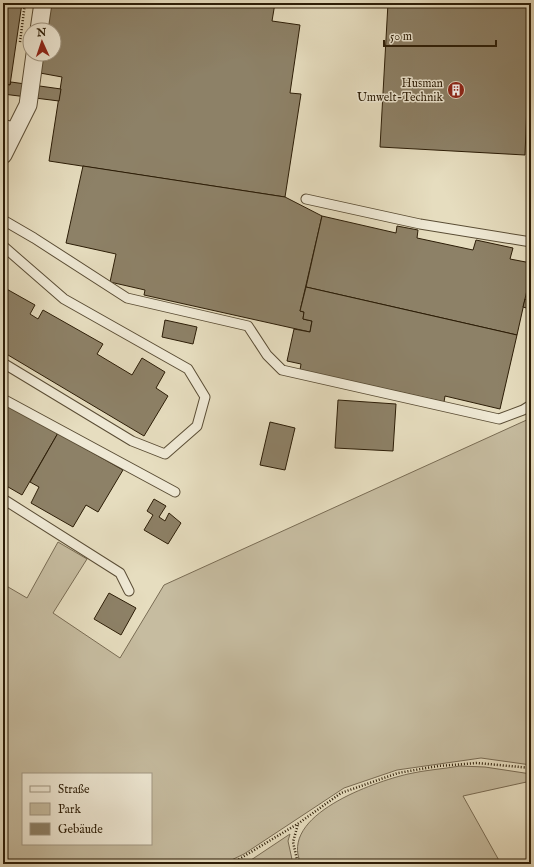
<svg xmlns="http://www.w3.org/2000/svg" width="534" height="867" viewBox="0 0 534 867" font-family="'IM FELL English',serif">
  <style>
    .green { fill: #c6bca0; stroke: #796c54; fill-rule: evenodd }
    .building { fill: #8d8167; stroke: #2c1d07 }
    .lines { fill: none; stroke-linecap: round; stroke-linejoin: round }
    .lane-casing { stroke: #5a4d35; stroke-width: 11 }
    .street-casing { stroke: #5a4d35; stroke-width: 19 }
    .path { stroke: #2c1d07; stroke-width: 2.5; stroke-dasharray: 1 2; stroke-linecap: butt }
    .lane { stroke: #efe9d5; stroke-width: 9 }
    .street { stroke: #efe9d5; stroke-width: 17 }
    .labels { text-anchor: middle; stroke-width: 3; stroke-linejoin: round; paint-order: stroke }
    .poi-label { font-size: 12px; fill: #2c1d07; stroke: #efe9d5; text-anchor: end }
  </style>
  <rect width="100%" height="100%" fill="#e6ddbf"/>
  <filter id="stains"><feTurbulence type="fractalNoise" baseFrequency=".005" numOctaves="4"/><feColorMatrix values="0 0 0 0 .2 0 0 0 0 .09 0 0 0 0 .02 0 0 0 .5 -.17"/></filter>
  <radialGradient id="worn" r=".72"><stop offset=".6" stop-color="#630" stop-opacity="0"/><stop offset="1" stop-color="#630" stop-opacity=".3"/></radialGradient>
  <g class="green">
    <path d="M531,418v347l-50,-7 -84,12 -53,18 -100,66 -21,10h-220v-280l24,14 31,-56 29,17 -34,54 67,45 44,-73zM23,774h128v70h-128z"/>
    <path d="M460,766l25,1 46,7v7l-68,15 38,68h-200c-23,-49 73,-82 107,-90 17,-4 35,-5 52,-8z"/>
    <path d="M290,834l-2,7 5,23h-48z"/>
  </g>
  <g class="building">
    <path d="M3,3h19l-12,82 -7,-1z"/>
    <path d="M51,3h224l-3,18 28,4 -10,68 11,1 -16,103 -236,-36 13,-84 -22,-4 3,-19h11v-24h-7z"/>
    <path d="M388,3h143l-6,152 -145,-8z"/>
    <path d="M11,82l50,7 -2,12 -56,-7v-10l7,1z"/>
    <path d="M83,166l202,31 37,19 -22,95 4,1 -1,7 9,2 -2,11 -166,-37 1,-5 -35,-8 6,-28 -50,-11z"/>
    <path d="M322,216l74,17 1,-7 21,4 -1,8 56,12 3,-10 37,8 -3,11 21,4v9l-14,63 -211,-48z"/>
    <path d="M3,287l32,18 -5,9 8,5 5,-9 60,34 -6,10 35,21 10,-17 23,14 -9,16 12,8 -24,40 -141,-84z"/>
    <path d="M306,287l211,48 -17,74 -55,-13 -1,6 -144,-32 1,-6 -14,-3 7,-32 16,3 2,-11 -9,-2 1,-7 -4,-1z"/>
    <path d="M525,299l6,2 -1,8 -7,-2z"/>
    <path d="M165,320l32,7 -4,17 -31,-7z"/>
    <path d="M338,400l58,4 -3,47 -58,-3z"/>
    <path d="M3,402l55,31 -36,62 -19,-11z"/>
    <path d="M270,422l25,6 -10,42 -25,-5z"/>
    <path d="M58,433l65,37 -25,42 -12,-7 -13,22 -42,-24 8,-16 -9,-5z"/>
    <path d="M154,499l12,7 -7,11 6,4 4,-8 12,10 -13,21 -24,-14 9,-15 -6,-4z"/>
    <path d="M109,593l27,15 -15,27 -27,-16z"/>
  </g>
  <g class="lines">
    <g class="lane-casing">
      <g id="lane">
        <path d="M3,124l14,4"/>
        <path d="M306,199l114,25 111,18"/>
        <path d="M3,220l31,18 93,60 121,28 19,29 15,15 217,49 24,-9 8,-5"/>
        <path d="M3,246l61,53 124,70 17,28 -8,29 -32,28 -33,-13 -129,-78"/>
        <path d="M3,399l172,93"/>
        <path d="M3,499l117,74 9,18"/>
      </g>
    </g>
    <g class="street-casing">
      <g id="street">
        <path d="M39,30l4,-27"/>
        <path d="M3,155l25,-50 7,-51"/>
      </g>
    </g>
    <g class="path">
      <path d="M20,42l5,-39"/>
      <path d="M231,864l68,-41 42,-30 57,-20 40,-7 39,-3 54,5"/>
      <path d="M298,864l-5,-22 5,-18"/>
    </g>
    <use href="#lane" class="lane"/>
    <use href="#street" class="street"/>
  </g>
  <defs>
    <g id="building-disc" transform="scale(0.9)"><circle r="9.5" fill="#8f2418" stroke="#efe9d5"/><path d="M-4-6H4V6H1V3H-1V6H-4ZM-2.5-4.3h1.7v1.8h-1.7ZM.8-4.3h1.7v1.8H.8ZM-2.5-1h1.7V.8h-1.7ZM.8-1h1.7V.8H.8Z" fill="#fff"/></g>
  </defs>
  <g fill-rule="evenodd">
    <use href="#building-disc" x="456" y="90"/>
  </g>
  <g class="labels">
    <g class="poi-label">
      <text x="443" y="87">Husman<tspan x="443" dy="14">Umwelt-Technik</tspan></text>
    </g>
  </g>
  <rect width="534" height="867" fill="none" stroke="#e6ddbf" stroke-width="16"/>
  <rect x="4" y="4" width="526" height="859" fill="none" stroke="#2c1d07" stroke-width="2"/>
  <rect x="8" y="8" width="518" height="851" fill="none" stroke="#2c1d07"/>
  <rect x="22" y="773" width="130" height="72" fill="#efe9d5" stroke="#a19783"/>
  <rect x="30" y="786" width="20" height="6" fill="#efe9d5" stroke="#a19783"/>
  <text x="58" y="793" font-size="12" fill="#2c1d07">Straße</text>
  <rect x="30" y="803" width="20" height="12" fill="#c6bca0" stroke="#a19783"/>
  <text x="58" y="813" font-size="12" fill="#2c1d07">Park</text>
  <rect x="30" y="823" width="20" height="12" fill="#8d8167" stroke="#a19783"/>
  <text x="58" y="833" font-size="12" fill="#2c1d07">Gebäude</text>
  <g transform="translate(42 42) rotate(357)"><circle r="19" fill="#efe9d5" stroke="#a19783"/>
  <path d="M0-3L7 15L0 10L-7 15Z" fill="#8f2418"/>
  <text y="-6" font-size="11" font-weight="bold" text-anchor="middle" fill="#2c1d07">N</text>
  </g>
  <path d="M384 40v6h112v-6" fill="none" stroke="#2c1d07" stroke-width="2"/>
  <text x="390" y="40" font-size="12" fill="#2c1d07" stroke="#efe9d5" stroke-width="3" paint-order="stroke">50 m</text>
  <rect width="100%" height="100%" filter="url(#stains)"/>
  <rect width="100%" height="100%" fill="url(#worn)"/>
</svg>
